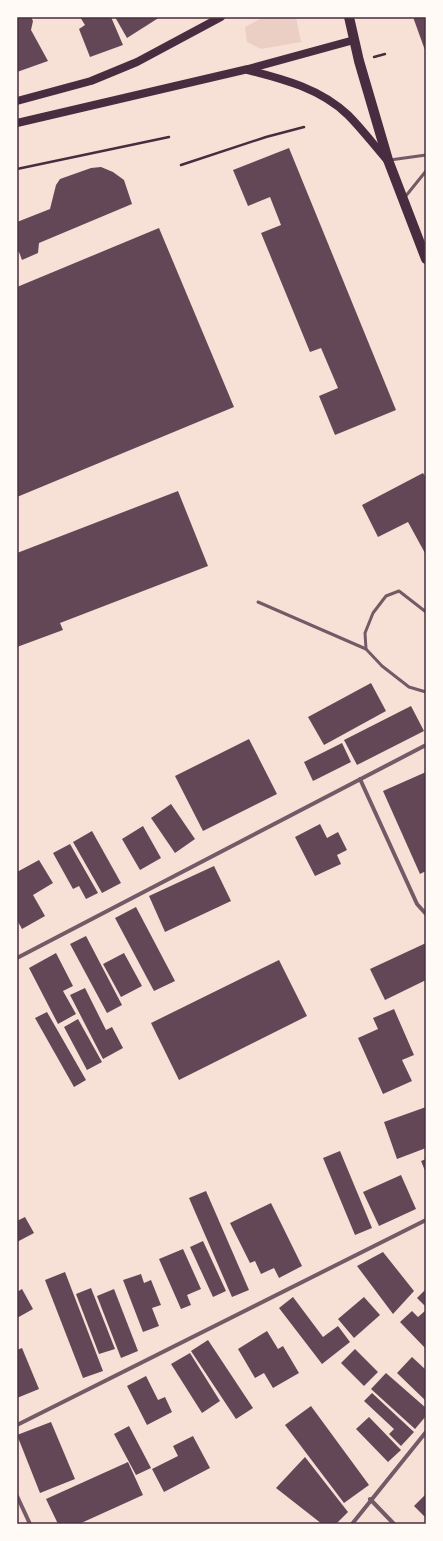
<svg xmlns="http://www.w3.org/2000/svg" width="443" height="1541" viewBox="0 0 443 1541" font-family="'Titillium Web',sans-serif">
  <style>
    .green { fill: #ebcfc5 }
    .building { fill: #644757 }
    .lines { fill: none; stroke-linecap: round; stroke-linejoin: round }
    .path { stroke: #4a2c40; stroke-width: 2.5 }
    .service { stroke: #755966; stroke-width: 3 }
    .minor { stroke: #755966; stroke-width: 4 }
    .secondary { stroke: #4a2c40; stroke-width: 8 }
    .primary { stroke: #4a2c40; stroke-width: 10 }
    .neatline { fill: none; stroke: #4a2c40; stroke-width: 1.5 }
  </style>
  <rect width="100%" height="100%" fill="#f7e1d7"/>
  <path class="green" d="M264,17h32l5,25 -40,7 -14,-7 -2,-15z"/>
  <g class="building">
    <path d="M17,17h14l2,4 -2,9 17,31 -31,11z"/>
    <path d="M80,17h31l12,28 -33,12 -11,-28 6,-4z"/>
    <path d="M115,17h45l-33,21z"/>
    <path d="M413,17h13v36z"/>
    <path d="M289,148l107,262 -61,25 -16,-39 19,-8 -17,-40 -11,4 -49,-119 20,-8 -11,-28 -22,9 -15,-36z"/>
    <path d="M101,167l12,5 11,8 8,24 -93,39 -1,10 -16,7 -3,-8 -2,1v-31l33,-13 6,-24 4,-6 31,-11z"/>
    <path d="M159,228l75,179 -217,90v-210z"/>
    <path d="M423,473l3,5v77l-18,-33 -30,15 -16,-32z"/>
    <path d="M178,491l30,75 -148,57 3,7 -46,17v-94z"/>
    <path d="M371,683l15,28 -62,34 -16,-28z"/>
    <path d="M411,706l13,25 -67,34 -13,-25z"/>
    <path d="M249,739l28,55 -74,37 -28,-55z"/>
    <path d="M342,743l9,19 -38,19 -9,-19z"/>
    <path d="M426,772v99l-6,3 -37,-83z"/>
    <path d="M171,804l24,35 -20,14 -24,-35z"/>
    <path d="M320,824l7,14 11,-6 9,18 -10,5 4,9 -26,12 -20,-39z"/>
    <path d="M143,826l18,32 -21,12 -18,-31z"/>
    <path d="M92,831l29,52 -19,10 -29,-51z"/>
    <path d="M70,844l28,49 -12,6 -7,-13 -6,3 -20,-36z"/>
    <path d="M39,860l14,23 -20,12 12,21 -23,13 -5,-9v-48z"/>
    <path d="M214,866l17,35 -66,31 -16,-36z"/>
    <path d="M136,907l39,74 -21,10 -39,-73z"/>
    <path d="M86,936l36,69 -15,8 -37,-69z"/>
    <path d="M426,943v37l-41,20 -15,-31z"/>
    <path d="M56,953l17,33 -10,5 13,23 -18,10 -29,-56z"/>
    <path d="M124,953l18,33 -21,11 -18,-33z"/>
    <path d="M279,960l28,56 -128,64 -28,-57z"/>
    <path d="M85,988l21,42 6,-3 11,21 -20,11 -33,-64z"/>
    <path d="M394,1009l20,46 -12,5 10,21 -29,13 -25,-56 20,-9 -5,-11z"/>
    <path d="M47,1012l39,68 -12,7 -39,-69z"/>
    <path d="M78,1019l24,43 -15,8 -23,-43z"/>
    <path d="M426,1107v41l-29,11 -13,-37z"/>
    <path d="M340,1151l32,77 -17,7 -32,-77z"/>
    <path d="M426,1159v14l-5,-12z"/>
    <path d="M401,1175l15,34 -37,17 -16,-34z"/>
    <path d="M206,1191l43,99 -17,7 -43,-99z"/>
    <path d="M271,1203l31,63 -23,12 -5,-10 -13,6 -6,-13 -5,2 -20,-40z"/>
    <path d="M25,1217l9,16 -17,9v-21z"/>
    <path d="M203,1241l23,50 -13,6 -23,-50z"/>
    <path d="M183,1249l18,40 -14,6 4,10 -10,4 -22,-50z"/>
    <path d="M383,1252l31,39 -21,23 -36,-48z"/>
    <path d="M65,1272l38,99 -20,7 -38,-98z"/>
    <path d="M141,1274l3,9 7,-3 10,25 -9,3 7,18 -16,6 -20,-52z"/>
    <path d="M91,1288l24,61 -16,5 -23,-60z"/>
    <path d="M22,1289l11,20 -16,9v-26z"/>
    <path d="M114,1289l24,62 -17,7 -24,-62z"/>
    <path d="M426,1289v18l-9,-9z"/>
    <path d="M293,1297l30,40 15,-11 12,16 -28,22 -43,-56z"/>
    <path d="M364,1297l16,18 -26,23 -16,-19z"/>
    <path d="M426,1310v39l-26,-27 12,-11 6,6z"/>
    <path d="M267,1331l11,18 5,-3 16,27 -26,15 -9,-15 -9,5 -17,-29z"/>
    <path d="M208,1340l45,68 -17,11 -45,-68z"/>
    <path d="M22,1348l17,41 -22,9v-48z"/>
    <path d="M355,1349l23,23 -14,14 -23,-23z"/>
    <path d="M190,1353l30,48 -18,12 -31,-49z"/>
    <path d="M412,1357l14,13v31l-29,-28z"/>
    <path d="M386,1373l40,35v8l-11,13 -44,-40z"/>
    <path d="M146,1376l12,24 7,-3 7,15 -25,13 -20,-39z"/>
    <path d="M372,1393l42,39 -13,14 -12,-12 5,-5 -30,-28z"/>
    <path d="M311,1406l58,79 -25,18 -59,-78z"/>
    <path d="M369,1417l32,33 -13,12 -32,-33z"/>
    <path d="M51,1422l24,57 -35,14 -23,-58z"/>
    <path d="M129,1426l22,42 -15,7 -22,-41z"/>
    <path d="M193,1436l17,32 -46,24 -12,-23 26,-13 -5,-10z"/>
    <path d="M305,1457l43,55 -12,12h-14l-46,-36z"/>
    <path d="M128,1462l15,33 -64,29h-21l-12,-25z"/>
    <path d="M426,1494v24l-12,-12z"/>
  </g>
  <g class="lines">
    <g class="path">
      <path d="M374,57l11,-3"/>
      <path d="M181,165l85,-28 38,-10"/>
      <path d="M17,169l152,-32"/>
    </g>
    <g class="service">
      <path d="M390,160l36,-5"/>
      <path d="M405,197l21,-26"/>
      <path d="M258,602l108,47 16,17 27,21 17,5"/>
      <path d="M366,649l-1,-16 8,-20 13,-17 13,-5 27,21"/>
    </g>
    <g class="minor">
      <path d="M360,779l57,125 9,10"/>
      <path d="M17,958l409,-213"/>
      <path d="M17,1425l409,-205"/>
      <path d="M17,1496l13,28"/>
      <path d="M370,1499l24,25"/>
      <path d="M352,1524l74,-92"/>
    </g>
    <g class="secondary">
      <path d="M248,70c36,9 73,19 100,45 14,14 26,30 39,45"/>
      <path d="M17,101l74,-20 46,-19 84,-45"/>
      <path d="M17,123l231,-54 106,-29"/>
    </g>
    <path class="primary" d="M349,17l10,44 29,99 38,99"/>
  </g>
  <rect width="443" height="1541" fill="none" stroke="#fffaf5" stroke-width="36"/>
  <rect x="18" y="18" width="407" height="1505" class="neatline"/>
</svg>
